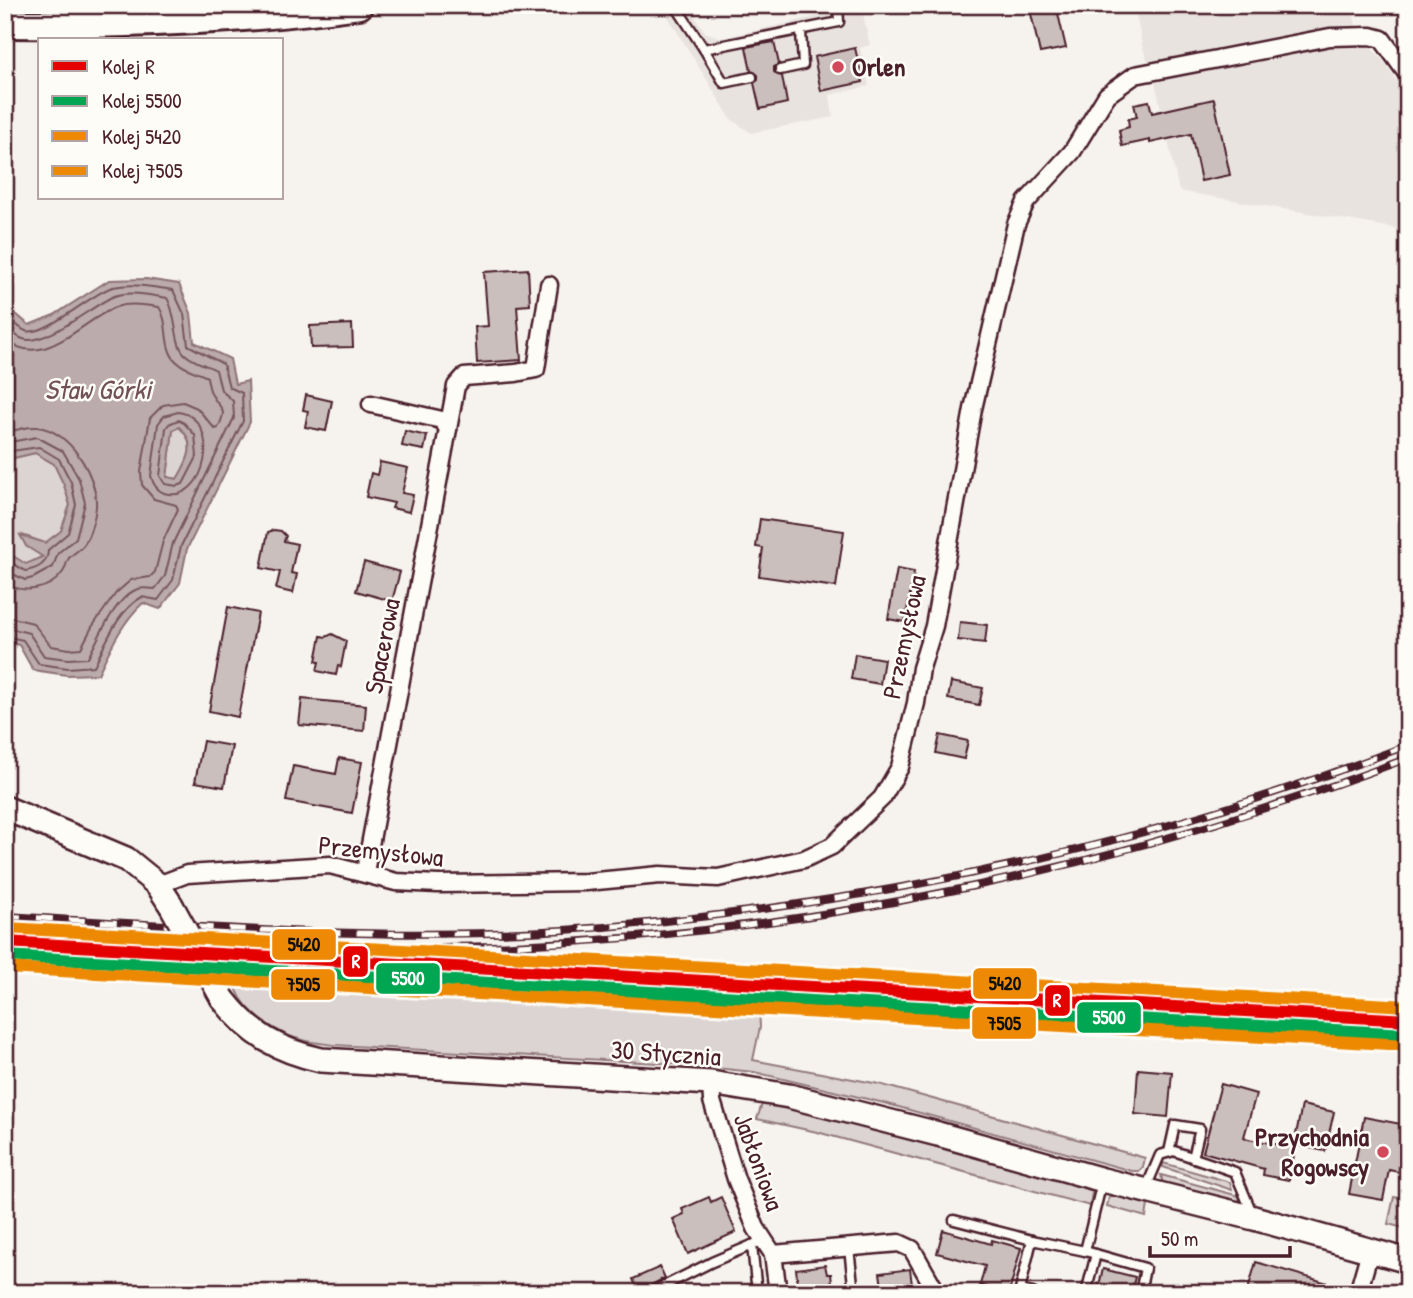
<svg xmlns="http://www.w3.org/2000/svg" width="1413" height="1298" viewBox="0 0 1413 1298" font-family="'Patrick Hand',sans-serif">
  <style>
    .built { fill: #e9e3e0 }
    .green { fill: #dcd4d2; stroke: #937a7e; stroke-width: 2 }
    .water { fill: #bbabac; stroke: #8e7378; stroke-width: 2; fill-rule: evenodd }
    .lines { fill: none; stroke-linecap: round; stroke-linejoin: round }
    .shore { stroke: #77575f; stroke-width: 2 }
    .building { fill: #cbbfbe; stroke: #4a1f2b; stroke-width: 2 }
    .lane-casing { stroke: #4a1f2b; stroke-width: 13 }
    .street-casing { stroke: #4a1f2b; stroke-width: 21 }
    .secondary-casing { stroke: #4a1f2b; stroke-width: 28 }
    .primary-casing { stroke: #4a1f2b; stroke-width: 32 }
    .lane { stroke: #fdfcf7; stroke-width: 8 }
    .street { stroke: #fdfcf7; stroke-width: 16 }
    .secondary { stroke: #fdfcf7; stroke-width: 23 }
    .primary { stroke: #fdfcf7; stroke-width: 26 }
    .rail-casing { stroke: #4a1f2b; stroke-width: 8 }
    .rail { stroke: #fdfcf7; stroke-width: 5; stroke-dasharray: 16; stroke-linecap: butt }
    .secondary-bridge-casing { stroke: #4a1f2b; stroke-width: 28; stroke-linecap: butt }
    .secondary-bridge { stroke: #fdfcf7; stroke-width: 23 }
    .rail-1-casing { stroke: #fdfcf7; stroke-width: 18 }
    .rail-2-casing { stroke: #fdfcf7; stroke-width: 18 }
    .rail-3-casing { stroke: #fdfcf7; stroke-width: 18 }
    .rail-4-casing { stroke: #fdfcf7; stroke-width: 18 }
    .rail-1 { stroke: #e50000; stroke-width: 12 }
    .rail-2 { stroke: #00a651; stroke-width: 12 }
    .rail-3 { stroke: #ed8904; stroke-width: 12 }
    .rail-4 { stroke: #ed8904; stroke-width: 12 }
    .poi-dot { fill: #d1495b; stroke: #fdfcf7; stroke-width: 2.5 }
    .labels { text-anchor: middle; stroke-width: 5; stroke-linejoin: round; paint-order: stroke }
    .poi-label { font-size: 26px; font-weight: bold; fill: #4a1f2b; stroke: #fdfcf7; text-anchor: start }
    .street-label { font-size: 26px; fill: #4a1f2b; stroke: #fdfcf7 }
    .water-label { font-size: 28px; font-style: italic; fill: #725058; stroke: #fdfcf7 }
    .line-badge { stroke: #fdfcf7; stroke-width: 2.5 }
    .badge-label { font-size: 19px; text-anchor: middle; font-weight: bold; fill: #fff }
    .pale-badge-label { font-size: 19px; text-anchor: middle; font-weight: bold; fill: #111 }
  </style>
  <rect width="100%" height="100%" fill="#f6f3ef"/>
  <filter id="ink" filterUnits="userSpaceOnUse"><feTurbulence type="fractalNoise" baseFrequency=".0143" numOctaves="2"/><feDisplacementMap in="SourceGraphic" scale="14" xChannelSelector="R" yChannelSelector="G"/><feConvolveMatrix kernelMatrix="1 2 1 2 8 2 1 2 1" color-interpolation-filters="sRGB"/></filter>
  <g filter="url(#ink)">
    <g class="built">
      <path d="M658,5h30l17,27 17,6 96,-22 7,-11h36l9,40 -10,3 9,38 -39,9 3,22 -82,16 -20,-14 -63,-102z"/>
      <path d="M1134,5h218l6,30 25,25 25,39v126l-3,5 -226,-39 -26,-118 -10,-24z"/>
      <path d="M478,958l930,52v32l-931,-52z"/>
    </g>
    <g class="green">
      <path d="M179,427c19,17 9,33 -1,52l-11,-2 6,-48z"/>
      <path d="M35,453l19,11 10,21 6,20 -9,26 -16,12 -23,-8 4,11 17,10 -17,9 -21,-14v-91z"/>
      <path d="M291,980l468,29 1,18 -7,33 126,24 266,74 -2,9 -4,4h-7l-248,-68 -130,-31 -78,-8 -341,-19c-9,-1 -19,-2 -28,-4 -26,-5 -61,-26 -71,-53z"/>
      <path d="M763,1101l327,86 2,5 -2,14 -273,-74 -60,-13z"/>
      <path d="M1163,1163l67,19 2,8 -69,-23z"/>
      <path d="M1161,1175l78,21 1,9 -77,-21z"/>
      <path d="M1114,1195l34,10 -2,12 -39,-11 2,-9z"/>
      <path d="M1394,1197l14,3v29l-20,-5z"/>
      <path d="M1378,1283l30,8v2h-33z"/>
    </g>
    <path class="water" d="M146,279l33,5 12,29 3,29 36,17 5,25 13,-3 2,41 -63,127 -7,34 -20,26 -17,-6c-21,19 -33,46 -45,71l-31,1 -34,-5 -14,-25 -14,-3v-91l21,13 17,-7 -17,-11 -6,-11 25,8 16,-12 9,-26 -6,-20 -10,-21 -19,-11 -30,7v-158l4,6 20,17 25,-10 55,-35zM179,427c19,16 9,34 -2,52l-10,-2 6,-47z"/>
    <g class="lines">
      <g class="shore">
        <path d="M5,314c6,5 14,15 21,17 20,6 68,-40 87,-44 20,-4 41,0 60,3l11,24 4,31 35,19 6,23 13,6 1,28 -62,125 -8,34 -15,20 -16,-3c-24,13 -36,46 -48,69l-26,2 -29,-4 -16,-24 -18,-4"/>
        <path d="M5,326c5,4 11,11 18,13 21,8 69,-33 89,-42 15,-7 39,-2 55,1 10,15 7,49 19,57 8,7 20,10 30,15l5,20 12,11 1,17 -61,125 -8,33 -10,13c-6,0 -11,-2 -17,0 -22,7 -40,50 -50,69l-20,1 -24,-3 -15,-23 -24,-6"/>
        <path d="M5,339c38,33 77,-19 111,-32 12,-5 31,-2 43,0 11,16 3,40 17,54 8,8 21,11 31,16 1,6 2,13 5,18 9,16 16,12 6,33l-3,1 -18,-21 -14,-6 -20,3 -13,13 -9,54 1,13 12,14 22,6 2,4 -15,32 -8,31 -5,5 -19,3 -15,13 -24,34 -11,21 -12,1 -18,-3 -18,-23 -28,-7"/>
        <path d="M178,412c46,6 29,94 -14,81 -8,-3 -11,-9 -13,-17l7,-52 6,-8z"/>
        <path d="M178,420l6,3 11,12 2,22 -14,27 -6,2 -12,-2 -5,-8 6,-48 3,-4z"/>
        <path d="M5,433c10,-3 22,-7 32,-6 33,3 61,50 59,80 -1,11 -6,27 -11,36 -4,7 -11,9 -16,15 -3,4 -3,10 -6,14 -13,19 -40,22 -58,11"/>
        <path d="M5,443l32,-6 26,14 16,28 6,24 -9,35 -18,15 -5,14 -20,11 -8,2 -20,-10"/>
        <path d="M5,452l34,-5 20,12 12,23 5,23 -8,28 -20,17c0,14 -10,19 -23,21l-20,-12"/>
      </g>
    </g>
    <g class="building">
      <path d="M1029,5h27l10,43 -26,5z"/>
      <path d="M774,42l5,22 -5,3v5l8,4 5,27 -27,6 -6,-26 4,-3v-5l-7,-4 -5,-24z"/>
      <path d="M855,48l8,34 -42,9 -7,-34z"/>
      <path d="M1214,99l16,76 -29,6 -10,-47 -41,9v-3l-28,6 -3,-16 10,-3 -1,-8 9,-2 -3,-13 15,-3 3,12z"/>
      <path d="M528,269l2,36 -13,1 4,54 -44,3 -2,-36 13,-1 -4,-54z"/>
      <path d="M352,324l1,23 -42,1 -1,-22z"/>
      <path d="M306,395l26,6 -6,30 -21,-4 3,-16 -5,-1z"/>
      <path d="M405,431l22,5 -3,14 -22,-4z"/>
      <path d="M380,462l28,6 -6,25 11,2 -4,17 -17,-4 2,-5 -28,-6 5,-24 6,2z"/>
      <path d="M760,519l84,12 -8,56 -77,-11 4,-28 -7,-1z"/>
      <path d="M274,530l7,1 5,5 -2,5 13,3 -6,29 6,1 -4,19 -17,-4 4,-17 -19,-4 7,-36z"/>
      <path d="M364,562l36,10 -8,29 -36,-10z"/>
      <path d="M897,569l17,3 -9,50 -17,-3z"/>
      <path d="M228,607l30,6 -20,104 -29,-6z"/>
      <path d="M960,622l27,3 -2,18 -27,-3z"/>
      <path d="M332,634l14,7 -5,26 -3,-1 -2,9 -19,-4 2,-9 -3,-1 5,-25 5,1z"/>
      <path d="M855,654l29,5 -4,25 -29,-5z"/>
      <path d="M951,682l32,6 -4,17 -31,-6z"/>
      <path d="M302,699l64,6 -2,26 -65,-6z"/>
      <path d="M940,735l28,6 -4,18 -28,-6z"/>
      <path d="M203,741l29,5 -8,41 -29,-5z"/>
      <path d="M339,758l23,4 -10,51 -66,-12 7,-35 43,8z"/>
      <path d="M1138,1069l34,3 -4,45 -33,-3z"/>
      <path d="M1221,1084l35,10 -12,43 4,2 32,6 1,-4 13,3 8,-39 32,7 -9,39 -29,-6 -7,35 -26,-5 1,-6 -61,-17z"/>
      <path d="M1364,1117l37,7 -2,9 9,1v40l-19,-4 -6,30 -34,-6z"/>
      <path d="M709,1197l2,5 10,-5 15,35 -48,22 -15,-35 11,-5 -2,-5z"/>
      <path d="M943,1230l48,14 1,-4 29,8 -12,45 -29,-8 5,-19 -48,-13z"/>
      <path d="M1256,1262l92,27v4h-101z"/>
      <path d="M825,1265l2,9h4l2,19h-34l-3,-24z"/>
      <path d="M660,1267l5,11 -18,9 -3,6h-5l-6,-14z"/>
      <path d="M910,1269l3,24h-30l-3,-20z"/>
      <path d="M1103,1269l32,8 -4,16h-34z"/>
    </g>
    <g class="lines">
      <g class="lane-casing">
        <g id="lane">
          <path d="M675,5l29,44 135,-27 -1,-17"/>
          <path d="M704,49l20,34 28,-6"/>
          <path d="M780,70l23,-5 -2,-34"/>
          <path d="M1169,1152l6,-27 25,4 -7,29"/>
          <path d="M1102,1182l-17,69 60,17 -5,25"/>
          <path d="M1146,1188l14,-33 14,-4 61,21 18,43"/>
          <path d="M954,1220l78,20"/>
          <path d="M752,1245l5,48"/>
          <path d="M849,1248l5,45"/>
          <path d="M682,1292v1"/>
          <path d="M959,1292l2,1"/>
          <path d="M650,1293l62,-31 52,-22"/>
          <path d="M1033,1293l-13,-3 12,-50 53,11"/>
          <path d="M1086,1293l10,-39"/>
        </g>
      </g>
      <g class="street-casing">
        <g id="street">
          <path d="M448,429l8,-43 8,-9 52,-4 20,-4 13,-84"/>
          <path d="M365,872l83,-443 -6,-9 -71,-16"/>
          <path d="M158,885l29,-11 143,-9 66,17 42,2 148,-2 74,-7 58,3 86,-19 28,-13 50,-48 18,-31 16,-64 5,-35 13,-42 39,-217 43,-185 10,-22 46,-50 35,-57 28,-20 195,-38 41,-1 11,3 26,36"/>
          <path d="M711,1083l1,18 24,78 20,49 17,26 5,39"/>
          <path d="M773,1254l126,-11 13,6 25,44"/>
          <path d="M1358,1293l12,-42"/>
        </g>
      </g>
      <g class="secondary-casing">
        <g id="secondary">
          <path d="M5,808l121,51 32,26 13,20"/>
          <path d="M223,999c28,36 54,51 98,61l390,23 78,13 149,38 165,46 151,38 154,43"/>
        </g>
      </g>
      <g class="primary-casing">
        <path id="primary" d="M5,24c118,1 238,-3 354,-19"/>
      </g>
      <use href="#lane" class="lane"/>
      <use href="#street" class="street"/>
      <use href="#secondary" class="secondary"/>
      <use href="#primary" class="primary"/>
      <g class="rail-casing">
        <g id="rail">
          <path d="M5,916c162,9 325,21 487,17 100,-2 201,-14 300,-28 210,-30 417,-83 616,-160"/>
          <path d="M5,928c162,9 325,23 487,18 313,-11 624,-77 916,-188"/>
        </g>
      </g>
      <use href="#rail" class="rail"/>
      <g class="secondary-bridge-casing">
        <path id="secondary-bridge" d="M171,905l52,94"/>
      </g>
      <use href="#secondary-bridge" class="secondary-bridge"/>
      <g class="rail-1-casing">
        <path id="rail-1" d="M5,942l1403,78"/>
      </g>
      <g class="rail-2-casing">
        <path id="rail-2" d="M5,956l1402,78"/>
      </g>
      <g class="rail-3-casing">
        <path id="rail-3" d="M6,928l1402,78"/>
      </g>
      <g class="rail-4-casing">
        <path id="rail-4" d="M5,968l1402,77"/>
      </g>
      <use href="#rail-1" class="rail-1"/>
      <use href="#rail-2" class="rail-2"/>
      <use href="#rail-3" class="rail-3"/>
      <use href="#rail-4" class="rail-4"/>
    </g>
  </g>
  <g class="poi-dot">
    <circle cx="838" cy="67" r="7"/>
    <circle cx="1383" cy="1152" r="7"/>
  </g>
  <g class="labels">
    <g class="poi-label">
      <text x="852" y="76">Orlen</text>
      <text x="1369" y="1146" text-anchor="end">Przychodnia<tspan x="1369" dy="30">Rogowscy</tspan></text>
    </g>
    <g class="street-label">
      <text transform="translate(904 637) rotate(-78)" y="9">Przemysłowa</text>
      <text transform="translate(382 646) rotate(-79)" y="9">Spacerowa</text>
      <text transform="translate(381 851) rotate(6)" y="9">Przemysłowa</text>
      <text transform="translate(666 1053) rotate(4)" y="9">30 Stycznia</text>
      <text transform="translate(759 1162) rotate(70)" y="9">Jabłoniowa</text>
    </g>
    <g class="water-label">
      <text x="98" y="399">Staw Górki</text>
    </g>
  </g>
  <g class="line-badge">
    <rect x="271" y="928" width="66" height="33" rx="7" fill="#ed8904"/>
    <rect x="342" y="945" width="27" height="33" rx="7" fill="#e50000"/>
    <rect x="375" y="962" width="66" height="33" rx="7" fill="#00a651"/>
    <rect x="972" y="967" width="66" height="33" rx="7" fill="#ed8904"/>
    <rect x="270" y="968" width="66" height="33" rx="7" fill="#ed8904"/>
    <rect x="1044" y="984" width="27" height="33" rx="7" fill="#e50000"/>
    <rect x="1076" y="1001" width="66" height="33" rx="7" fill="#00a651"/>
    <rect x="971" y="1006" width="66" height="34" rx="7" fill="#ed8904"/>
  </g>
  <g class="badge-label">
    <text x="356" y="968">R</text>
    <text x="408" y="985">5500</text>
    <text x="1057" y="1007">R</text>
    <text x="1109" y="1024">5500</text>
  </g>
  <g class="pale-badge-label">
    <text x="304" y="951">5420</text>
    <text x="1005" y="990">5420</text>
    <text x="303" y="991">7505</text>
    <text x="1004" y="1030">7505</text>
  </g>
  <rect width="1413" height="1298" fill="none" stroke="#fdfcf7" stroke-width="28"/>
  <rect x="14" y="14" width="1385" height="1270" fill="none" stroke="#4a1f2b" stroke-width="2.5" filter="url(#ink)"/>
  <rect x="38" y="38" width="245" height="161" fill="#fdfcf7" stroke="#b5a4a5" stroke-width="2"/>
  <rect x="52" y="61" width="35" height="10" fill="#e50000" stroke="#b5a4a5" stroke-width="2"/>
  <text x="102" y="74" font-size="21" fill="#4a1f2b">Kolej R</text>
  <rect x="52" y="96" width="35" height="10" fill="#00a651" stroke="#b5a4a5" stroke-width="2"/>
  <text x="102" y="108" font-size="21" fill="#4a1f2b">Kolej 5500</text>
  <rect x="52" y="131" width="35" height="10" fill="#ed8904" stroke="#b5a4a5" stroke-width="2"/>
  <text x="102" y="144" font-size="21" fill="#4a1f2b">Kolej 5420</text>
  <rect x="52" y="166" width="35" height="10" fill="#ed8904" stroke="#b5a4a5" stroke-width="2"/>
  <text x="102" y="178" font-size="21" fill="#4a1f2b">Kolej 7505</text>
  <path d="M1150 1246v10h140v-10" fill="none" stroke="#4a1f2b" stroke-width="3.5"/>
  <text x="1161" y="1246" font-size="21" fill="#4a1f2b" stroke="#fdfcf7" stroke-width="5" paint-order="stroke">50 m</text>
</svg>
